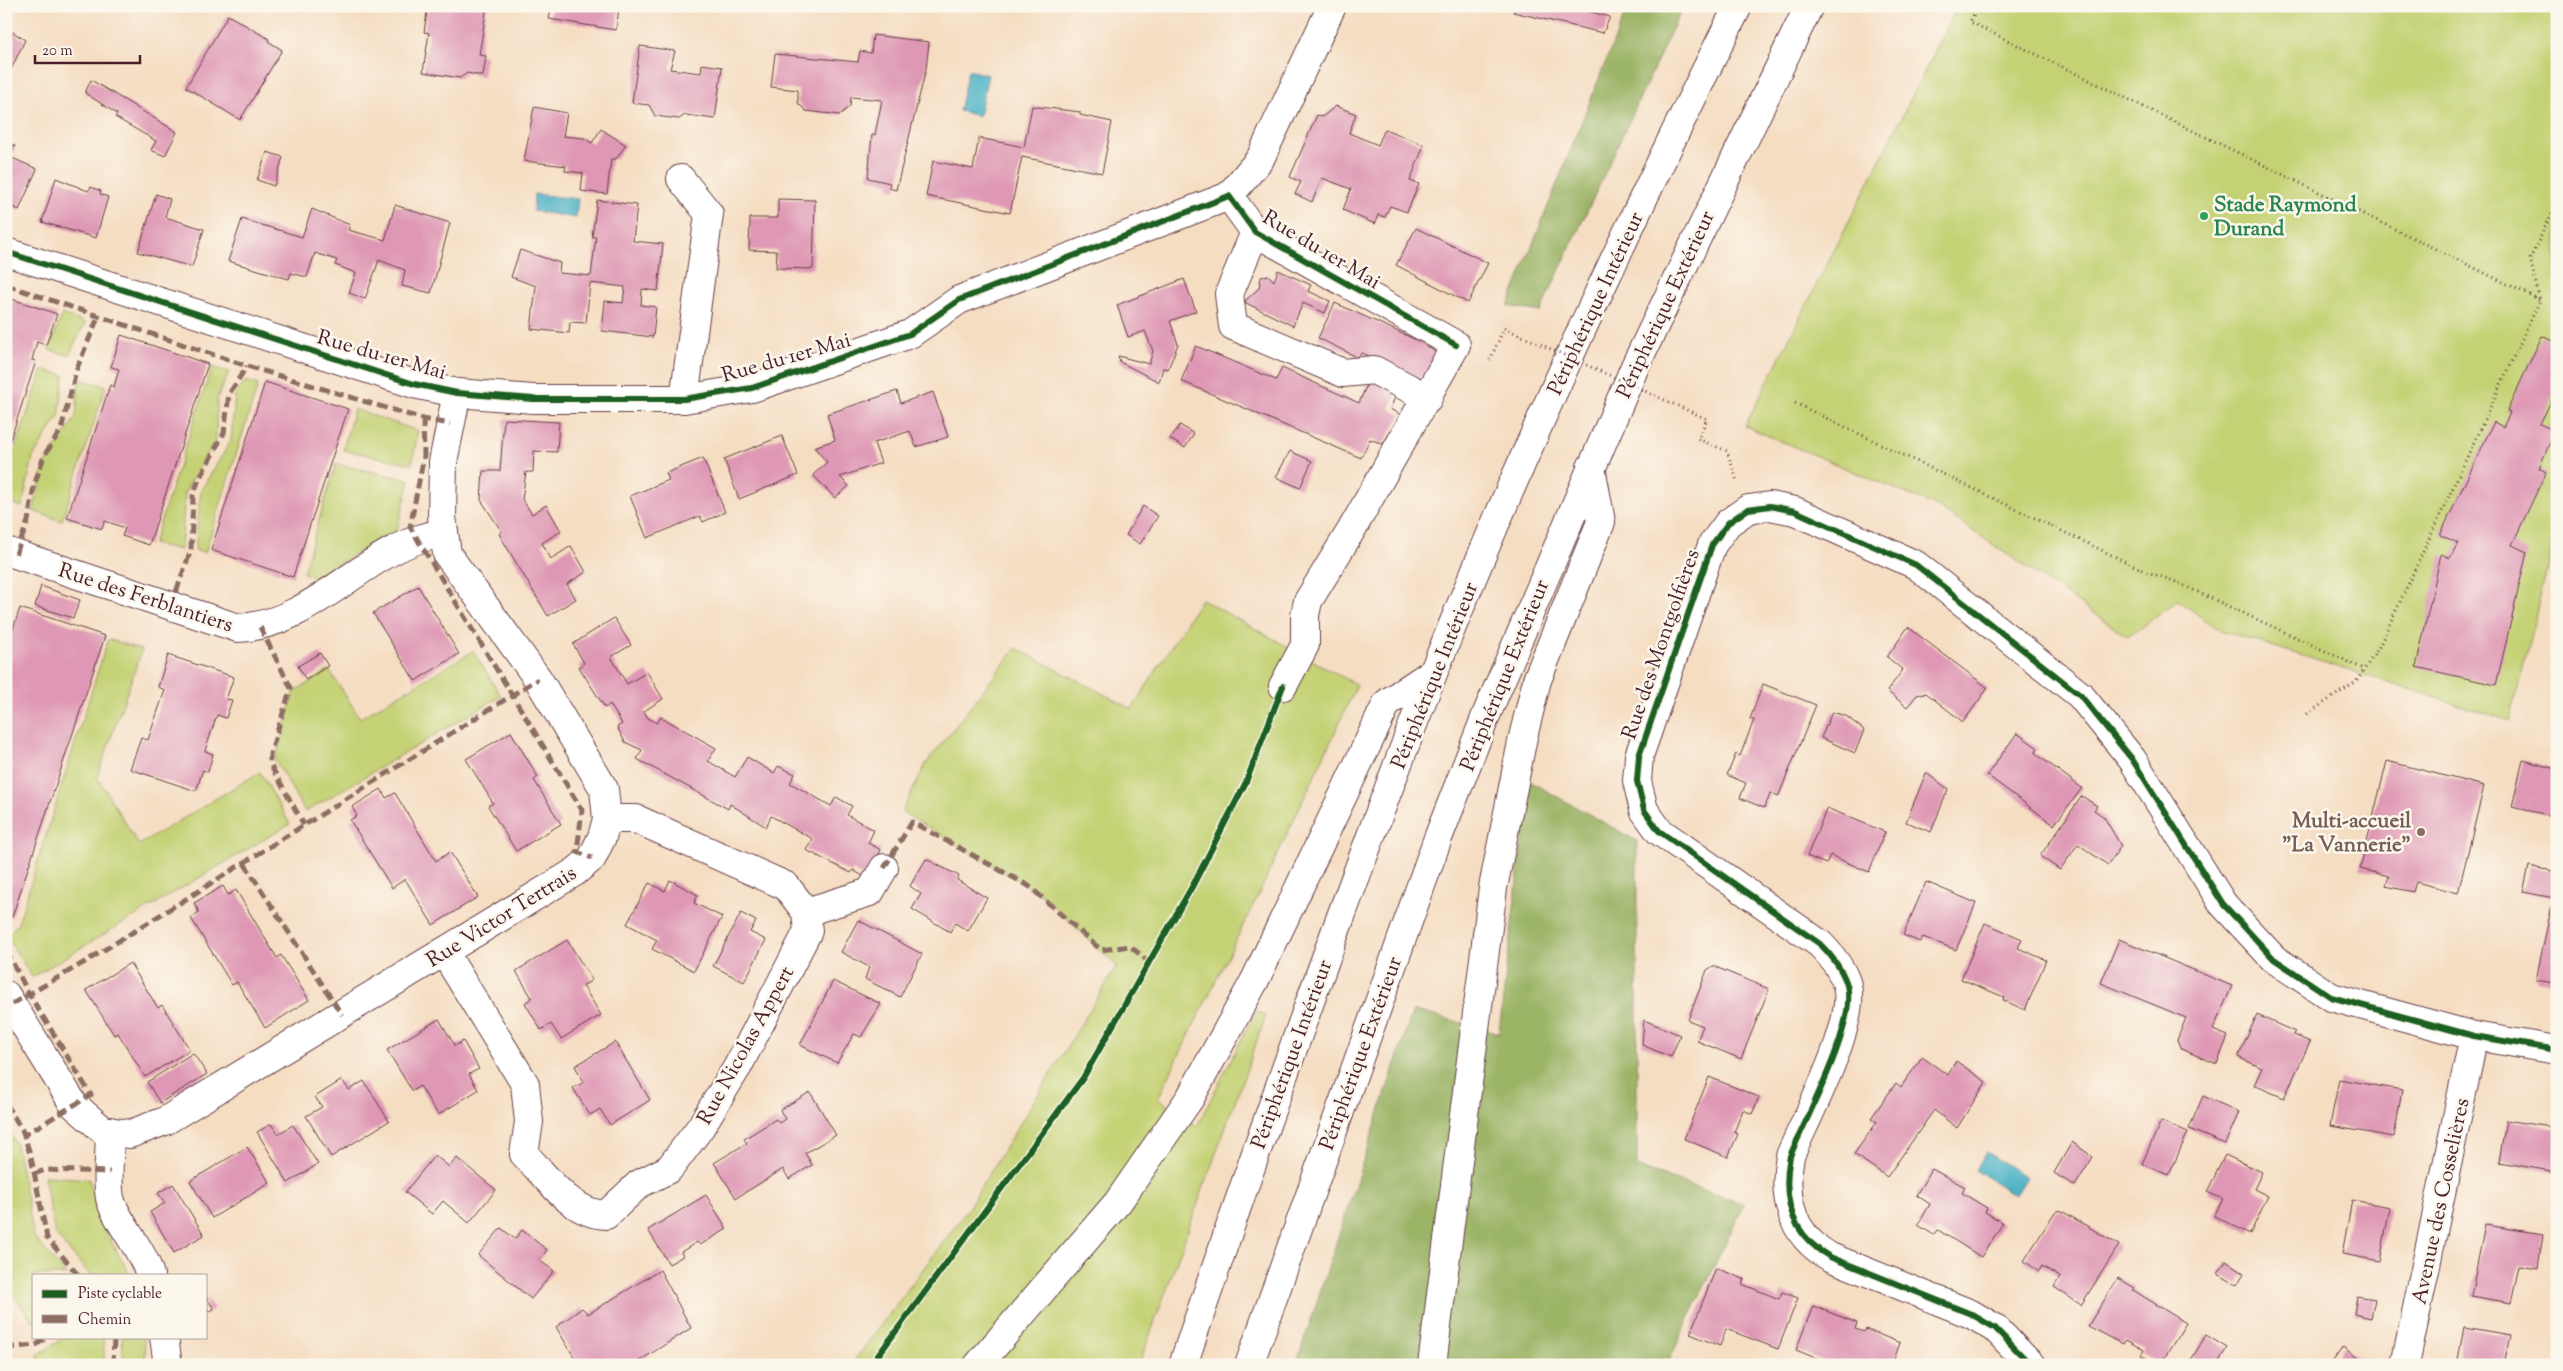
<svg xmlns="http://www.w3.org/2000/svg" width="2563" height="1371" viewBox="0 0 2563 1371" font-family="'Sorts Mill Goudy',serif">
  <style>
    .green { fill: #c4d274; stroke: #877850 }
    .forest { fill: #9bb466; stroke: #726a48 }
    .water { fill: #47b1c5; stroke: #486878 }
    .building { fill: #de97b4 }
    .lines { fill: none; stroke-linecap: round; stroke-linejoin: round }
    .minor-casing { stroke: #643c42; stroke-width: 30 }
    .highway-casing { stroke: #643c42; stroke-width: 30 }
    .path { stroke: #643c42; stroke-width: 3; stroke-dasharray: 1 4; stroke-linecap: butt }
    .minor { stroke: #fff; stroke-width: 28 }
    .highway { stroke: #fff; stroke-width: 28 }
    .path-bridge { stroke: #643c42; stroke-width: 3; stroke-dasharray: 1 4; stroke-linecap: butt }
    .quiet { stroke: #8d6e63; stroke-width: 5; stroke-dasharray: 10 5; stroke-linecap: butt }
    .cycleway-casing { stroke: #fbf7ec; stroke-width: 9 }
    .cycleway { stroke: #1b5e20; stroke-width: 6 }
    .leisure-dot { fill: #2e9e5b; stroke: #fbf7ec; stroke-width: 2 }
    .education-dot { fill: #8d6e63; stroke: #fbf7ec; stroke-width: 2 }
    .labels { text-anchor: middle; stroke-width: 5; stroke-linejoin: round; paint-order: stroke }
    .leisure-label { font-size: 21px; font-weight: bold; fill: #27864d; stroke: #fbf7ec; text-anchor: start }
    .street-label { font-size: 21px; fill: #4a1f2b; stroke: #fbf7ec }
    .education-label { font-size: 21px; font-weight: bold; fill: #785e54; stroke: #fbf7ec; text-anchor: end }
  </style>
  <rect width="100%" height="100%" fill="#fbf7ec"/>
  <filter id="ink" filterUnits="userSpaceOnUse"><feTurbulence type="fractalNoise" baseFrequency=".02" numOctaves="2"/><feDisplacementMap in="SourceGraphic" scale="10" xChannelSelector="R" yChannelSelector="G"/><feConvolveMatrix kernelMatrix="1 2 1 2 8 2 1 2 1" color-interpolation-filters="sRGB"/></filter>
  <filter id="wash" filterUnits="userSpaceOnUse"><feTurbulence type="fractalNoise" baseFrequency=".0096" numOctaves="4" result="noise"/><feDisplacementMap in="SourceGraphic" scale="20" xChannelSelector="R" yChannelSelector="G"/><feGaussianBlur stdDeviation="1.12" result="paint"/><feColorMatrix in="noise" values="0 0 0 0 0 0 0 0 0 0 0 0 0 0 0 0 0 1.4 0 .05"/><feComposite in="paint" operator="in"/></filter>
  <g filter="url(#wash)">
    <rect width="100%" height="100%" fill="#f5ddc2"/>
    <g class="green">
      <path d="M1958,6h599v521l-47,194 -293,-92 -39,-29 -50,37 -190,-130 -193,-81z"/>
      <path d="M62,314l23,9 -16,32 -20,-5z"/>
      <path d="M212,367l17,5 -12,27 -1,40 -31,53 -4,58 -28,-6z"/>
      <path d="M43,370l21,5 -5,41 -26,41 -11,50 -16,-6v-27z"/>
      <path d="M79,379l27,7 -44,135 -29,-10 12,-47 31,-47z"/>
      <path d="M246,381l12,4 -53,168 -10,-3 6,-60 30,-49 4,-46z"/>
      <path d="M354,409l64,22 -6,33 -69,-14z"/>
      <path d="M336,464l74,16 -13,50 -82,47 -12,-4z"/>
      <path d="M1201,599l156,86 -92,196 -107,217 39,28 59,-115 10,5 -127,349h-288l114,-152 152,-247 -76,-72 -139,-82 24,-48 90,-116 116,61z"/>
      <path d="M108,639l34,11 -45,127 42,68 121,-73 30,52 -258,153 -26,-41 12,-12z"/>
      <path d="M473,651l28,45 -196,116 -30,-52 19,-68 35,-22 31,48z"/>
      <path d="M6,1127l10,17 18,93 32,38h-32v47l-28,-35z"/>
      <path d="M44,1176l45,3 10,40 31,56h-40l-35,-41z"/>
      <path d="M65,1337h38l2,28h-66l-1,-10z"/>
      <path d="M122,1337h22l2,28h-22z"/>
    </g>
    <g class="forest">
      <path d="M1628,6h55l-143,306 -32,-6z"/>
      <path d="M1529,781l108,60v326l107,37 -77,161h-371l117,-355 86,23z"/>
    </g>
    <g class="water">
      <path d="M968,70l20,5 -9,41 -20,-5z"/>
      <path d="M534,194l44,5 -2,19 -43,-7z"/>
      <path d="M1986,1152l40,25 -11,18 -40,-25z"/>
    </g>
    <g id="blocks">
      <g class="building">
        <path d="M428,6h59l-8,49 7,1 -3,20 -16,-3 -7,5 -37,-6 6,-39 -5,-1z"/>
        <path d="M552,6l67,2 -3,22 -67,-11z"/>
        <path d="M1516,6h53l41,11 -7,16 -90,-21z"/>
        <path d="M1603,6h15l-2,5z"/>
        <path d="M228,15l41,24 -1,2 14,9 -42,70 -54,-33z"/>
        <path d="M13,32l12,8 -19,40v-27l3,-7 -2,-1z"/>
        <path d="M873,35l56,7 -3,27 -30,121 -7,-2 1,-5 -22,-5 4,-43h3l7,-35 -31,-3 -1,9 -10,9 -34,-4 -8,-8v-13l-27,-3 4,-33 83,8 2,-11 11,2z"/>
        <path d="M640,46l35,5 -5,18 31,4 1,-9 20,3 -7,52 -30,-4 -6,4 -24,-3 -6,-11 -17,-2z"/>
        <path d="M91,80l86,52 -12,24 -14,-6 5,-9 -41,-24 2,-3 -32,-21z"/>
        <path d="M1032,106l48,6v3l32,7 -10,51 -80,-16 -12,56 -84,-17 7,-35 40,8 6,-31 45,9z"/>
        <path d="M1336,106l20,8 -7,19 29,12 7,-16 39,16 -14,36 9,3 -12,28 -17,-6 -5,11 -7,-2 -3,9 -32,-14 8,-21 -29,-11 -10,24 -17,-8 6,-12 -11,-5 27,-62 5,2z"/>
        <path d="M534,107l33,6 -4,23 21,2 8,5 9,-14 25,16 -10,14h-5l-4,35 -26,-3 2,-18 -18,-2 1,-5 -42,-5z"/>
        <path d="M6,142l9,4 -5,11 27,12 -18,41 -13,-6z"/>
        <path d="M267,152l16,5 -9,29 -17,-6z"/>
        <path d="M56,178l32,13 3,-4 10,4 -1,3 8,3 -12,41 -54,-16z"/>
        <path d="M156,194l14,5 -5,18 39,12 -12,38 -54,-15z"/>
        <path d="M778,199l37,1 -2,69 -37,-1 1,-17 -28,-1 1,-32h28z"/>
        <path d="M597,200l40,5 -4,36 30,3 -5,47 -16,-2 -1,16 15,2 -3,30 -51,-6 3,-30 18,2 2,-16 -35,-4 -4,40 -16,-1 -1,11 -38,-4 5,-43 -25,-9 9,-27 40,13 -1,10 32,3 5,-39h-4z"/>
        <path d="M395,205l55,18 -19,70 -29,-7 3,-16 -26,-10 -14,39 -16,-6 7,-20 -21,-8 2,-5 -22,-7 -8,24 -16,-4 -2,6 -61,-18 14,-42 60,18 10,-28 38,16 -2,5 37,10z"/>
        <path d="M1416,228l72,35 -20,40 -72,-38z"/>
        <path d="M1278,270l33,15 -3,6 22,10 -5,12 -22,-10 -10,23 -47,-23 -1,-2 14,-13 2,-11 7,-2 6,6z"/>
        <path d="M1184,279l12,32 -26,10 8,23 -10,25 -5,-1 -4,14 -39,-20 -2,-6 31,8 4,-13 -8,-20 -17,6 -11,-32z"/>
        <path d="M6,297l51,17 -11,31 -9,-3 -5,18 4,1 -29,89z"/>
        <path d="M1335,303l88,40 15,11 -14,25 -62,-26 -5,4 -39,-19z"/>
        <path d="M121,335l87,29 -59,181 -27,-9 3,-8 -20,-7 -3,8 -35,-11 43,-133 4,2 5,-18 -8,-2z"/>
        <path d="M2542,336l15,7v46l-17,35 15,7 -16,37 7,4 -34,73 15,7 -31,133 -80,-18 25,-113 9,4 8,-15 -18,-8 54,-113 9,5 7,-14 -3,-2z"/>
        <path d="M1196,346l80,34 6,-12 77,35 11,-26 29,11 -9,21 11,6 -18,29 -13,-5 -9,19 -180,-77z"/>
        <path d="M265,382l83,27 -55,168 -82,-27z"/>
        <path d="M897,391l4,12 32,-11 15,45 -32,10 -6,-16 -36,12 7,20 -41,14 9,9 -14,12 -22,-23 14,-13 -13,-15 21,-7 -8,-26z"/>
        <path d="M504,419l55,3 -2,30 -23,-1 -1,21h-7l-4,27 10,15 14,-9 15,26 -19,12 9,16 20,-13 15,26 -19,12 9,15 -28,17 -49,-82 3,-2 -21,-32 2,-29h17z"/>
        <path d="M1180,425l14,9 -9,14 -15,-9z"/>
        <path d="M782,436l16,39 -59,24 -15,-40z"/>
        <path d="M1290,451l22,10 -12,27 -24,-11z"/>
        <path d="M703,458l22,54 -22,10 -3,-6 -53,22 -17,-42 39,-16 -3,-7z"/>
        <path d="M1143,506l15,10 -18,28 -14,-9z"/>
        <path d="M41,586l39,14 -7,18 -38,-12z"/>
        <path d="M418,586l41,68 -44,27 -42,-68z"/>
        <path d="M20,608l85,28 -93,281 -6,-2v-266z"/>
        <path d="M614,618l17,27 -20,12 16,27 20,-12 16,27 -19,12 4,7 9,5 4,-6 55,31 -8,13 27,16 12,-20 27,16 4,-7 17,8 -5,9 41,23 5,-9 16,9 -5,9 27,15 -6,13 13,7 -15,28 -13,-8 -2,3 -45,-23 7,-11 -42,-23 -5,11 -36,-23 -2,5 -91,-50 5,-9 -17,-8 -8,-15 5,-3 -12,-20 -5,4 -26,-41 5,-4 -11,-19z"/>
        <path d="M1908,627l80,61 -25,34 -37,-29 -9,2 -10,12 -20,-16 16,-21 -16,-13z"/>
        <path d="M320,653l8,13 -22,14 -8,-14z"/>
        <path d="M168,655l66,22 -8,22 6,1 -6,18 -9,-3 -12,36 8,3 -5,18 -5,-2 -7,21 -66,-22 11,-31 7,2 17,-50 -7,-3z"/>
        <path d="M1763,684l53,21 -38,92 -7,-4 -7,15 -24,-10 6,-15 -19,-8 9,-21 4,2 14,-36 -4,-1z"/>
        <path d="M1832,712l14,4 18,14 -9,23 -34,-15z"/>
        <path d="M511,732l27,45 -4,3 27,44 -45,27 -28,-45 5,-3 -27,-44z"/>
        <path d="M2017,733l21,15 -3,5 47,35 -28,37 -67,-50z"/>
        <path d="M2523,760l34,9v48l-45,-10z"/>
        <path d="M2387,761l97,25 -26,107 -42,-11 -3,10 -27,-6 3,-10 -29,-7z"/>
        <path d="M1926,773l22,16 -17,43 -25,-10z"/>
        <path d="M381,789l5,9 9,-5 41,68 14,-9 28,45 -45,28 -28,-46 -13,9 -42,-68 7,-4 -5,-9z"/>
        <path d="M2082,796l15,10 -3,4 10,7 17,29 -13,19 -30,-21 -18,26 -20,-14z"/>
        <path d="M1827,808l58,24 -16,40 -39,-17 -4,9 -19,-8z"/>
        <path d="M926,859l33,17 -2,4 30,18 -19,33 -13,-8 -5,9 -38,-23 9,-15 -11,-8z"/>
        <path d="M2529,866l28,6 -3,26 -31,-6z"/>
        <path d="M670,880l28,15 -4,8 28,14 -28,54 -42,-22 5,-9 -30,-16 22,-41 16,8z"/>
        <path d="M1926,882l50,21 -20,47 -33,-13 -3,5 -17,-7z"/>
        <path d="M223,886l5,9 8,-5 41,68 4,-3 28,45 -44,28 -28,-46 -5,3 -41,-67 8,-6 -5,-9z"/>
        <path d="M2552,904l5,1v64l-3,14 -18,-3z"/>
        <path d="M741,913l15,8 -6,11 16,8 -22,42 -31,-16z"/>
        <path d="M858,920l64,34 -22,43 -35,-18 4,-12 -28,-15z"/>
        <path d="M1985,923l37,16 -4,9 28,12 -21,50 -22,-10 1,-3 -43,-18z"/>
        <path d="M2119,939l113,47 -19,44 15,6 -11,28 -36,-15 -4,-9 9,-22 -85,-35z"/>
        <path d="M567,940l25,40 -9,6 18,29 -40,24 -10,-15 -10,6 -16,-27 7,-5 -16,-27z"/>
        <path d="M130,963l28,45 4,-3 28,45 -45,27 -27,-44 -4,2 -28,-45z"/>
        <path d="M1713,966l56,23 -28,70 -44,-18 6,-15 -15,-6 19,-50z"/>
        <path d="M833,981l48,23 -20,33 -7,-3 -17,29 -37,-18z"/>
        <path d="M2257,1015l38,17 -1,3 16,7 -26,56 -30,-13 8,-17 -24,-11z"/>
        <path d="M439,1019l16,27 8,-5 16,28 -10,5 9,16 -40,25 -18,-29 -8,5 -25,-41z"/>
        <path d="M1644,1020l36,15 -9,22 -29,-12z"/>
        <path d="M615,1042l35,58 -40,25 -10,-16 -10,6 -17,-27 11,-6 -9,-16z"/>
        <path d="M193,1053l14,21 -47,29 -13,-21z"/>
        <path d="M1922,1057l26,18 8,-14 30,21 -29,46 -23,-18 -47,67 -33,-23 23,-32 -6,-4 25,-35 5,4z"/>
        <path d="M1709,1077l50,20 -7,17 -9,-4 -9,22 4,2 -10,23 -44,-18z"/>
        <path d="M2339,1079l63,11 -8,47 -64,-11z"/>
        <path d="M342,1080l7,10 15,-9 25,40 -58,36 -25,-41 16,-9 -7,-10z"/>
        <path d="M810,1092l26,43 -31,18 7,12 -23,14 -6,-10 -47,29 -22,-35 33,-20 -3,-4 32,-20 3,4 6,-4 -5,-9z"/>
        <path d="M2203,1096l36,16 -14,32 -36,-15z"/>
        <path d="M2506,1120l51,8v44l-58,-10z"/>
        <path d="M2161,1121l27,11 -19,43 -27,-11z"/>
        <path d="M271,1124l7,10 15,-9 25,39 -30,19 -31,-51z"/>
        <path d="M2072,1142l21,15 -18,29 -21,-13z"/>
        <path d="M247,1147l23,36 -58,35 -22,-37z"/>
        <path d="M435,1155l14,12 8,-9 39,32 -27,33 -26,-22 -11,13 -27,-22z"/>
        <path d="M2225,1155l37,17 -8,17 14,7 -18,38 -36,-18 9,-17 -16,-7z"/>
        <path d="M1932,1169l33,18 -3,6 25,15 -2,4 18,11 -22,34 -43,-27 -4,5 -16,-10 12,-21 -14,-9z"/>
        <path d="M173,1184l31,51 -30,18 -24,-41 15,-9 -7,-10z"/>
        <path d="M706,1195l21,34 -27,16 -3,-3 -16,10 2,4 -14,8 -21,-34z"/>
        <path d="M2352,1200l38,7 -10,54 -38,-7z"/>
        <path d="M2060,1210l59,35 -38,60 -27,-18 6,-10 -18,-11 -3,5 -15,-10 31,-49z"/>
        <path d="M2485,1225l58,9 -5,34 -19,-3 -8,38 -40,-7z"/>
        <path d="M501,1228l14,11 7,-9 25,20 -8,10 15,11 -23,28 -53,-44z"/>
        <path d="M2226,1261l18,12 -7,12 -19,-11z"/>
        <path d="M1716,1268l28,11 -2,5 37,15 3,-7 16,6 -20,51 -52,-20 -6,17 -30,-12z"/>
        <path d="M660,1270l31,58 -58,37h-54l-23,-38 26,-19 6,6z"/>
        <path d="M2118,1278l17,10 -2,2 53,33 -26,42 -19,-10 3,-5 -18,-10 -3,4 -35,-18z"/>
        <path d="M2357,1296l18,3 -4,19 -17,-4z"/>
        <path d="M206,1297l8,12 -8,4z"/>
        <path d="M1813,1306l44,17 -2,6 9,3 2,-3 34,14 -8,22h-59l-37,-15z"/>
        <path d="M2464,1327l46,8 -6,30h-47z"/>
        <path d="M2206,1335l21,13 -10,17h-29z"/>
        <path d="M2343,1347l21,16 -1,2h-33z"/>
      </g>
    </g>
  </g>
  <g filter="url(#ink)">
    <use href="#blocks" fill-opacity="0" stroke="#643c42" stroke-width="1"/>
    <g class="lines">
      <g class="minor-casing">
        <g id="minor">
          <path d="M681,179l28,35 -25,185"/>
          <path d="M1229,196l31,-37 72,-153"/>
          <path d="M1255,232l-26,62 4,32 110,47 31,-3 54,28"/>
          <path d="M6,252l408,132 43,9 76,6h151l68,-11 158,-54 49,-34 270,-104 26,36 201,113 -104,184 -44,72 -3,14v30l-22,41"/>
          <path d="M6,551l232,77c79,-3 130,-85 206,-95"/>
          <path d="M806,912l64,-20 14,-24"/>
          <path d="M444,952l81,132 4,38 -5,32c24,24 47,60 82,61l33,-31 30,-15 31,-41 38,-62 70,-135 -2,-19 -20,-26 -150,-67h-29"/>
          <path d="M6,995l68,110 30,26 26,3 35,-13 410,-249 17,-14 10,-21 5,-18 -3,-30 -66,-110 -91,-125 -5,-37 1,-55 14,-69"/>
          <path d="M110,1131c0,18 -4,56 1,71 10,26 31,46 39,73"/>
          <path d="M164,1337l4,28"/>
          <path d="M2031,1365l-36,-37 -24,-14 -141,-57c-39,-22 -48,-59 -40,-101 17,-40 67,-132 57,-171 -5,-17 -16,-30 -27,-41l-161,-113 -15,-21 -7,-29 2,-25 73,-211 16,-22 20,-14 22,-3 25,5 121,54 164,130 52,64 91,145 51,55 57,38 143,39 83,14"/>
          <path d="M2405,1365l69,-329"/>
        </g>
      </g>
      <g class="highway-casing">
        <g id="highway">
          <path d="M978,1365l140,-163 72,-104 65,-118 132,-277 46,-31"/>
          <path d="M1183,1365c50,-150 103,-298 157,-446 31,-83 61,-166 94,-248 91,-226 194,-447 304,-665"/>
          <path d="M1249,1365l189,-527 49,-125 149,-349 173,-358"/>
          <path d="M1432,1365l61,-477 30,-151 14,-57 64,-158 -10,-55"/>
        </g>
      </g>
      <g class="path">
        <path d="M1978,6l-8,16 570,278"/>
        <path d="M1795,403l352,169 27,9 190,88"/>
        <path d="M1698,439l29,12 10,30"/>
        <path d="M2307,714l49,-32 22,-33 162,-349 -10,-41 27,-57"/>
      </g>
      <use href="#minor" class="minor"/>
      <use href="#highway" class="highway"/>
      <path class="path-bridge" d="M1490,360l14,-32 203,91 -9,20"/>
      <g class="quiet">
        <path d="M6,285l241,81 176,53 27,5"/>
        <path d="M423,419l1,37 -14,71 172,283 -5,42 15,6"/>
        <path d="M16,554l12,-33 6,-35 10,-30 17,-26 16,-62 22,-53"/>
        <path d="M171,606l20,-56 2,-54 6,-17 25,-46 5,-39 18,-28"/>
        <path d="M260,627l31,61 -21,66v10l34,61"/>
        <path d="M244,863l98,152"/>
        <path d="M884,868l28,-46 117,64 72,64 29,-4 19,16"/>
        <path d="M6,950l23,44 62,101 -67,40"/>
        <path d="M12,1004l73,-42 453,-283"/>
        <path d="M6,1103l17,29 8,25 16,81 31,37"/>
        <path d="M34,1174l11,-4 65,2"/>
        <path d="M6,1348l30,-3 12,-8"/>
        <path d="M113,1365l1,-28"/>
      </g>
      <g class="cycleway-casing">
        <g id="cycleway">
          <path d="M6,252l408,132 43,9 76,6h151l68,-11 158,-54 49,-34 270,-104 26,36 201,113"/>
          <path d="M871,1365l212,-287 110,-193 53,-103 37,-96"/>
          <path d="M2031,1365l-36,-37 -24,-14 -141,-57c-39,-22 -48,-59 -40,-101 17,-40 67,-132 57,-171 -5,-17 -16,-30 -27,-41l-161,-113 -15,-21 -7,-29 2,-25 73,-211 16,-22 20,-14 22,-3 25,5 121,54 164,130 52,64 91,145 51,55 57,38 143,39 83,14"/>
        </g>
      </g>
      <use href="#cycleway" class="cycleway"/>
    </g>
  </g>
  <circle class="leisure-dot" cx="2204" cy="216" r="5"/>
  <circle class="education-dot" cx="2421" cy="832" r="5"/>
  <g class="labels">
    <g class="leisure-label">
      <text x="2214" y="211">Stade Raymond<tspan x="2214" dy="24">Durand</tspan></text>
    </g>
    <g class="street-label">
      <text transform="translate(1322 249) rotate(31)" y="7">Rue du 1er Mai</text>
      <text transform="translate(1595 303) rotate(-65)" y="7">Périphérique Intérieur</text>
      <text transform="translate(1665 304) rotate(-65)" y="7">Périphérique Extérieur</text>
      <text transform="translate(382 354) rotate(16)" y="7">Rue du 1er Mai</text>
      <text transform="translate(786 357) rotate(-16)" y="7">Rue du 1er Mai</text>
      <text transform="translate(146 597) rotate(18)" y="7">Rue des Ferblantiers</text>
      <text transform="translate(1660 644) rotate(-71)" y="7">Rue des Montgolfières</text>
      <text transform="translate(1434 675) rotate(-68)" y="7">Périphérique Intérieur</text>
      <text transform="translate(1504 675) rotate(-68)" y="7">Périphérique Extérieur</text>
      <text transform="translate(501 916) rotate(-32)" y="7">Rue Victor Tertrais</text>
      <text transform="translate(745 1045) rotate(-61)" y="7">Rue Nicolas Appert</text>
      <text transform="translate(1360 1053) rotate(-70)" y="7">Périphérique Extérieur</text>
      <text transform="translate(1291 1054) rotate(-70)" y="7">Périphérique Intérieur</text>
      <text transform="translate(2440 1201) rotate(-78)" y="7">Avenue des Cosselières</text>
    </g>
    <g class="education-label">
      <text x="2411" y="827">Multi-accueil<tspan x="2411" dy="24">"La Vannerie"</tspan></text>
    </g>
  </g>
  <rect width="2563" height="1371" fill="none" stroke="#fbf7ec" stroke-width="25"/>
  <rect x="32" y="1274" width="175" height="65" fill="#fbf7ec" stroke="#b4a19f"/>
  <rect x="42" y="1290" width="25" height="8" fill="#1b5e20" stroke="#b4a19f"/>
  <text x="78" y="1298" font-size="15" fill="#4a1f2b">Piste cyclable</text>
  <rect x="42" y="1315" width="25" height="8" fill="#8d6e63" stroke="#b4a19f"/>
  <text x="78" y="1324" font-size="15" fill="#4a1f2b">Chemin</text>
  <path d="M35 55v8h105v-8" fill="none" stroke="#4a1f2b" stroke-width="2.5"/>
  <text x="42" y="55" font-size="15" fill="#4a1f2b" stroke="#fbf7ec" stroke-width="4" paint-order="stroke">20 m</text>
</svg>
